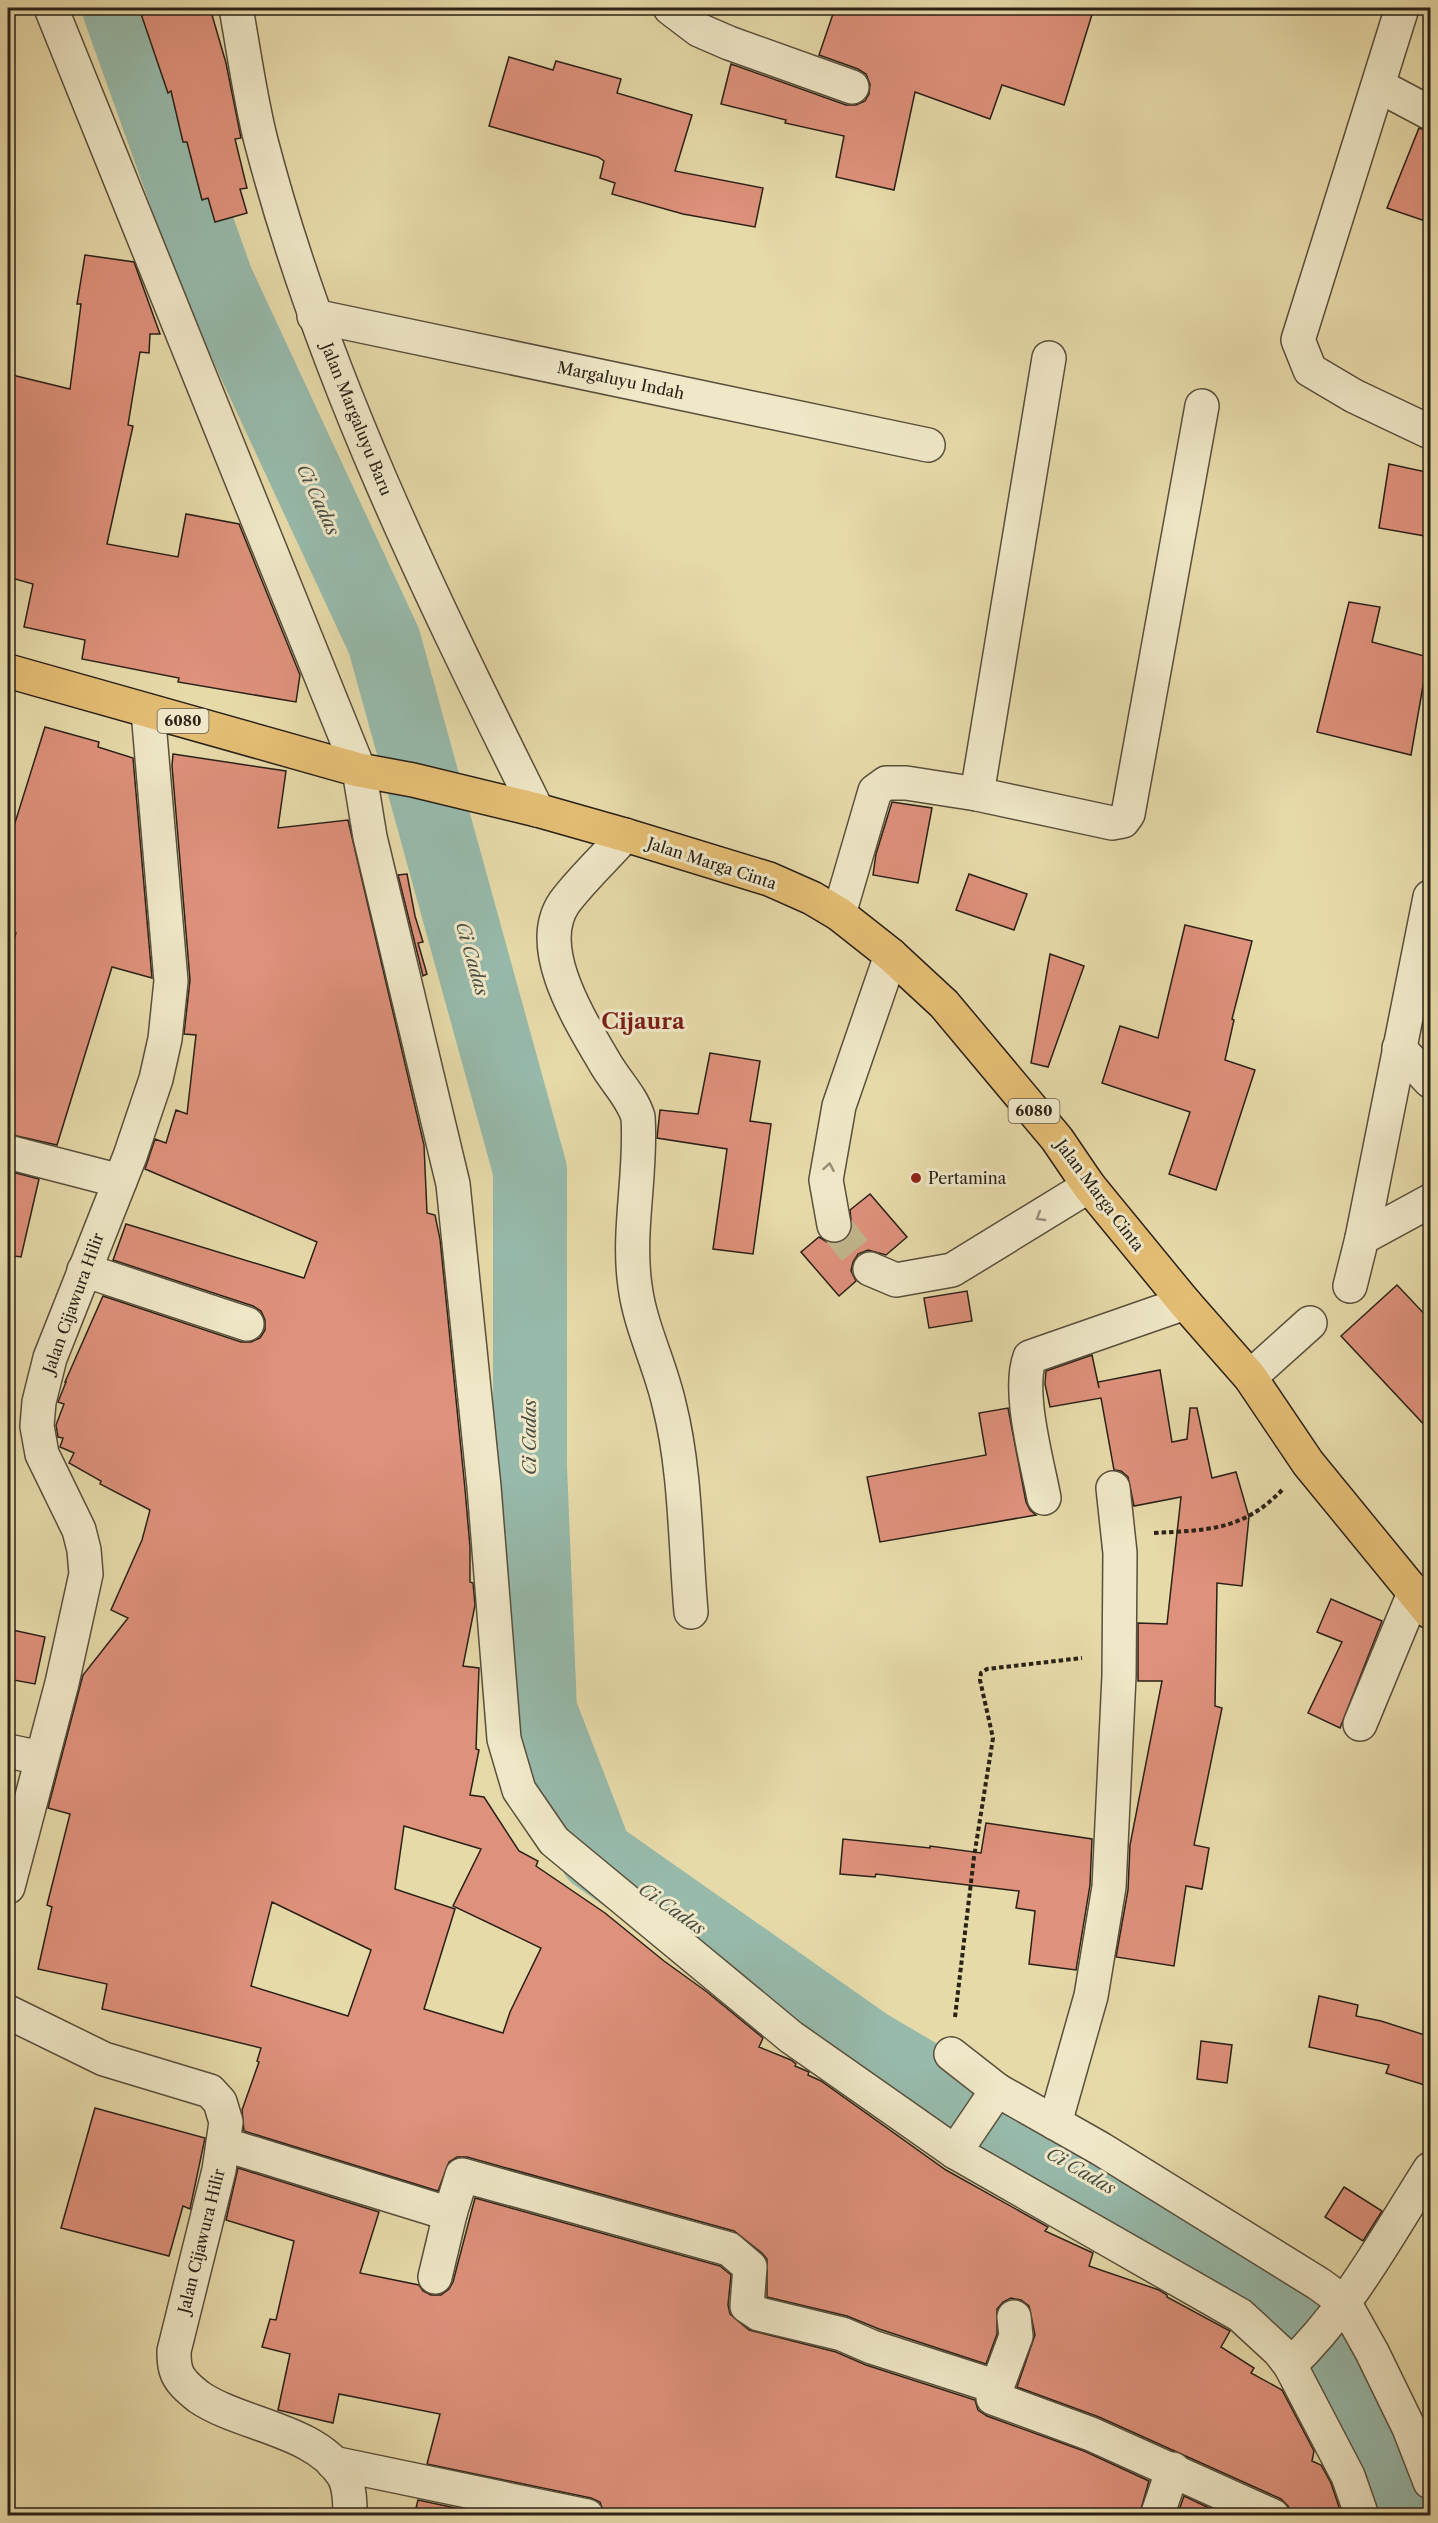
<svg xmlns="http://www.w3.org/2000/svg" width="1438" height="2523" viewBox="0 0 1438 2523" font-family="'Libre Caslon Text',serif">
  <style>
    .lines { fill: none; stroke-linecap: round; stroke-linejoin: round }
    .river { stroke: #97baab; stroke-width: 74 }
    .building { fill: #de917b; stroke: #2a2117; stroke-width: 1.5; fill-rule: evenodd }
    .minor-tunnel { stroke: #c1b58c; stroke-width: 33; stroke-dasharray: 33 16; stroke-linecap: butt }
    .minor-casing { stroke: #594f3c; stroke-width: 36 }
    .major-casing { stroke: #2a2117; stroke-width: 36 }
    .path { stroke: #2a2117; stroke-width: 4; stroke-dasharray: 4.5 3; stroke-linecap: butt }
    .minor { stroke: #efe7c7; stroke-width: 33 }
    .major { stroke: #e4bd74; stroke-width: 33 }
    .oneway { stroke: #968e78 }
    .poi-dot { fill: #8f2418; stroke: #efe7c7; stroke-width: 2 }
    .labels { text-anchor: middle; stroke-width: 6; stroke-linejoin: round; paint-order: stroke }
    .shield { fill: #efe7c7; stroke: #655c4c; stroke-width: 1.5 }
    .shield-label { font-size: 15px; font-weight: bold; fill: #2a2117 }
    .street-label { font-size: 16px; fill: #2a2117; stroke: #efe7c7 }
    .poi-label { font-size: 16px; fill: #2a2117; stroke: #efe7c7; text-anchor: start }
    .water-label { font-size: 18px; font-style: italic; fill: #4b4f43; stroke: #efe7c7 }
    .district-label { font-size: 22px; font-weight: bold; fill: #7a1f14; stroke: #efe7c7 }
  </style>
  <rect width="100%" height="100%" fill="#e7daa9"/>
  <filter id="stains"><feTurbulence type="fractalNoise" baseFrequency=".00333" numOctaves="4"/><feColorMatrix values="0 0 0 0 .2 0 0 0 0 .09 0 0 0 0 .02 0 0 0 .5 -.17"/></filter>
  <radialGradient id="worn" r=".72"><stop offset=".6" stop-color="#630" stop-opacity="0"/><stop offset="1" stop-color="#630" stop-opacity=".3"/></radialGradient>
  <g class="lines">
    <path class="river" d="M119,8l98,274 167,359 146,529v297l10,243 56,145 272,191 290,170 182,119 55,181"/>
  </g>
  <g class="building">
    <path d="M139,8h71l16,55 15,75 -6,1 12,49 -7,1 7,24 -32,9 -7,-24 -6,2 -15,-58h-4l-12,-51 -3,2z"/>
    <path d="M835,8h259l-30,97 -62,-20 -12,34 -75,-27 -21,98 -58,-13 8,-41 -59,-13 1,-3 -65,-16 10,-40 115,41h10l9,-4 4,-7 1,-10 -4,-10 -8,-5 -39,-14z"/>
    <path d="M509,57l44,13 3,-9 65,18 -4,14 75,22 -17,56 88,17 -8,39 -72,-13 -71,-20 3,-11 -15,-5 4,-17 -6,-4 -109,-31z"/>
    <path d="M1419,128l12,4v91l-44,-15z"/>
    <path d="M85,255l49,7 26,72h-10l-1,19 -9,-1 -12,73 5,1 -26,118 71,13 8,-43 53,10 61,151 -4,27 -118,-20 1,-4 -97,-19 3,-19 -61,-13 9,-43 -25,-7v-203l62,15 11,-85h-4z"/>
    <path d="M1389,464l42,9v64l-52,-9z"/>
    <path d="M1349,602l31,5 -8,35 56,15 -17,98 -94,-23z"/>
    <path d="M45,727l54,15 -1,5 35,11 19,220 -40,-11 -55,178 -49,-11v-175l8,-26 -8,-4v-84z"/>
    <path d="M173,754l113,17 -8,57 70,-8 76,325 3,68 8,2 5,24 25,250 5,58v35l3,1 2,22 -12,61 16,2 -3,81 3,1 -9,45 14,2 35,54 19,10 -2,5 69,47 59,48 43,31 56,46 -4,9 32,13 5,4 -1,2 14,6 -1,3 13,6 125,89 102,57 -3,4 48,22 -4,13 70,24 8,5v2l63,34 -9,16 33,21 -3,5 31,17 32,61 -2,10 9,4 10,18 11,33h-50l-4,-10 -7,-7 -182,-82 -82,-30 18,-52 -6,-29 -8,-6 -10,-2 -8,4 -6,7v25l-11,30 -107,-35 -32,-13 -80,-19v-38l-5,-6 -28,-22 -267,-74h-10l-8,5 -11,29 -194,-60 -2,-21 17,-48 -2,-1 4,-13 -159,-39 5,-25 -69,-15 14,-62 -5,-2 23,-91 -22,-6 35,-133 45,-57 -17,-8 31,-70 8,-30 -50,-26 1,-3 -32,-18 5,-10 -14,-6 3,-9 -5,-1 -2,-12 8,-21 -6,-2 8,-20h-1l38,-86 138,46h10l9,-4 5,-8v-10l-4,-9 -8,-5 -140,-46 13,-36 178,54 13,-36 -172,-73 10,-30 11,4 10,-33 11,4 9,-79 -12,-1 6,-54 -18,-214zM404,1826l77,23 -28,57 88,42 -31,64 -7,21 -79,-24 31,-100 -60,-20zM272,1902l99,48 -23,66 -97,-30z"/>
    <path d="M892,802l40,6 -14,75 -45,-8 3,-21z"/>
    <path d="M407,874l8,42 8,26 -5,1 9,31 -4,2 -25,-101z"/>
    <path d="M969,874l58,20 -13,36 -58,-20z"/>
    <path d="M1185,925l67,16 -20,78 2,1 -9,40 30,10 -39,120 -47,-16 21,-62 -88,-29 18,-57 38,12z"/>
    <path d="M1050,954l34,12 -36,101 -17,-4z"/>
    <path d="M710,1053l50,8 -10,60 21,3 -18,130 -40,-5 14,-100 -70,-11 3,-28 38,4z"/>
    <path d="M8,1171l31,8 -18,78 -13,-2z"/>
    <path d="M870,1194l37,43 -21,18 -18,-5 -10,4 -5,8 -2,9 5,10 -17,15 -38,-44 18,-15 8,5 10,1 9,-4 6,-8 -2,-21z"/>
    <path d="M1397,1285l34,36v111l-90,-96z"/>
    <path d="M967,1291l5,30 -43,7 -5,-30z"/>
    <path d="M1092,1355l7,33 -1,-6 62,-12 12,72 15,-3 3,-31h7l15,70 24,-6 13,45 -7,69 -25,-3 -2,123 7,2 -28,137 15,3 -7,41 -16,-3 -12,80 -58,-9 12,-67 2,-45 32,-164h-24v-58l29,1 14,-127 -47,9 -6,-29 -7,-6 -7,-1 -13,-72 -51,9 -5,-23 1,-13z"/>
    <path d="M1008,1408l18,94 4,8 6,5 -156,27 -13,-65 119,-22 -7,-42z"/>
    <path d="M1331,1599l51,22 -42,107 -32,-15 34,-71 -25,-10z"/>
    <path d="M8,1629l37,8 -10,47 -27,-5z"/>
    <path d="M986,1823l106,16 -2,46 -14,85 -47,-6 6,-53 -19,-3 3,-17 -143,-17 -1,3 -35,-3 3,-35 87,9v-2l51,7z"/>
    <path d="M1319,1996l39,9 -2,11 25,5 50,16v50l-45,-14 3,-8 -80,-18z"/>
    <path d="M1201,2041l31,4 -5,38 -30,-4z"/>
    <path d="M95,2108l110,30 -15,71 -7,-3 -14,50 -108,-28z"/>
    <path d="M238,2168l141,44 -19,61 59,12 4,6 8,4h10l8,-6 4,-7 22,-84 245,68 11,9 -3,30 2,9 19,16 87,22 30,13 109,35 3,10 9,6 97,35 65,30 -10,35h-534l-5,-14 -9,-4 -164,-34 13,-50 -101,-20 -6,29 -55,-13 12,-56 -28,-7 8,-28 6,1 18,-79 -68,-21z"/>
    <path d="M1344,2187l38,24 -19,30 -38,-24z"/>
    <path d="M1184,2496l42,20h-49z"/>
    <path d="M418,2500l75,16h-79z"/>
  </g>
  <g class="lines">
    <path class="minor-tunnel" d="M834,1225l36,44"/>
    <g class="minor-casing">
      <g id="minor">
        <path d="M51,8l308,762 11,67 83,347 31,303 20,252 15,51 35,51 237,196 164,115 285,163 39,36 11,14 58,111 14,40"/>
        <path d="M236,8c8,44 14,90 25,133 61,235 169,453 276,669"/>
        <path d="M670,8l29,22 30,13 123,44"/>
        <path d="M1402,8l-104,332 12,30 44,26 76,36"/>
        <path d="M1379,86l51,27"/>
        <path d="M314,316l614,129"/>
        <path d="M977,794l72,-436"/>
        <path d="M625,835c-19,22 -44,45 -61,68 -31,46 18,120 41,160 11,19 27,34 33,54 4,56 -11,113 -3,169 5,40 25,78 34,118 17,67 16,140 22,208"/>
        <path d="M839,914l36,-123 11,-8h20l71,11 135,29 11,-2 5,-7 74,-408"/>
        <path d="M1399,1048l31,33"/>
        <path d="M8,1152l112,29"/>
        <path d="M834,1225l-8,-45 13,-74 52,-151"/>
        <path d="M1362,1238l68,-341"/>
        <path d="M870,1269l26,11 56,-10 137,-84"/>
        <path d="M84,1270l163,54"/>
        <path d="M1350,1286l12,-48 68,-37"/>
        <path d="M1250,1377l60,-54"/>
        <path d="M1044,1498c-7,-37 -27,-107 -14,-141l155,-54"/>
        <path d="M1360,1724l55,-133"/>
        <path d="M8,1751l33,7"/>
        <path d="M8,1887l54,-204 24,-109 -2,-24 -5,-20 -37,-76 -5,-28 2,-24 11,-44 80,-202 26,-77 9,-40 6,-58 -23,-270"/>
        <path d="M8,2012l96,47 106,32 10,11 6,20 -7,48 -45,181c0,6 0,13 2,19 3,11 14,20 23,27 41,28 117,33 144,78 7,11 7,28 7,41"/>
        <path d="M951,2054l46,36 104,59 218,135 25,18 28,50 37,76 21,54"/>
        <path d="M1055,2123l36,-127 18,-109 10,-211 1,-123 -7,-65"/>
        <path d="M223,2144l227,70 12,-39 267,74 21,18 -3,39 12,8 83,20 30,13 125,40 -4,11 98,36 182,82"/>
        <path d="M955,2152l42,-62"/>
        <path d="M435,2277l15,-63"/>
        <path d="M1290,2365c58,-55 97,-129 140,-196"/>
        <path d="M997,2387l19,-51 -2,-19"/>
        <path d="M333,2463l254,53"/>
        <path d="M1157,2516l16,-47"/>
      </g>
    </g>
    <g class="major-casing">
      <path id="major" d="M8,671l351,99 54,10 124,30 88,25 144,44 43,19 27,16 52,41 53,49 113,135 32,47 96,117 65,74 58,86 122,149"/>
    </g>
    <g class="path">
      <path d="M1154,1533c52,-3 89,-2 128,-43"/>
      <path d="M955,2017l19,-160 19,-119 -13,-58 1,-7 6,-4 95,-11"/>
    </g>
    <use href="#minor" class="minor"/>
    <use href="#major" class="major"/>
  </g>
  <defs><path id="oneway-chevron" d="M-2-3.5L2.5 0L-2 3.5" fill="none" stroke-width="1.6" stroke-linecap="round" stroke-linejoin="round" transform="scale(1.5)"/></defs>
  <g class="oneway">
    <use href="#oneway-chevron" transform="translate(829 1167) rotate(-80)"/>
    <use href="#oneway-chevron" transform="translate(1040 1217) rotate(149)"/>
  </g>
  <circle class="poi-dot" cx="916" cy="1178" r="6"/>
  <g class="labels">
    <g class="shield">
      <rect x="157.5" y="709" width="51" height="24" rx="4.5"/>
      <rect x="1008.5" y="1099" width="51" height="24" rx="4.5"/>
    </g>
    <g class="shield-label">
      <text x="183" y="726">6080</text>
      <text x="1034" y="1116">6080</text>
    </g>
    <g class="street-label">
      <text transform="translate(621 380) rotate(12)" y="6">Margaluyu Indah</text>
      <text transform="translate(357 419) rotate(68)" y="6">Jalan Margaluyu Baru</text>
      <text transform="translate(712 863) rotate(18)" y="6">Jalan Marga Cinta</text>
      <text transform="translate(1100 1195) rotate(53)" y="6">Jalan Marga Cinta</text>
      <text transform="translate(73 1303) rotate(-70)" y="6">Jalan Cijawura Hilir</text>
      <text transform="translate(201 2241) rotate(-76)" y="6">Jalan Cijawura Hilir</text>
    </g>
    <g class="poi-label">
      <text x="928" y="1184">Pertamina</text>
    </g>
    <g class="water-label">
      <text transform="translate(318 500) rotate(65)" y="6">Ci Cadas</text>
      <text transform="translate(472 959) rotate(74)" y="6">Ci Cadas</text>
      <text transform="translate(530 1437) rotate(-90)" y="6">Ci Cadas</text>
      <text transform="translate(672 1909) rotate(35)" y="6">Ci Cadas</text>
      <text transform="translate(1081 2171) rotate(30)" y="6">Ci Cadas</text>
    </g>
    <g class="district-label">
      <text x="643" y="1029">Cijaura</text>
    </g>
  </g>
  <rect width="1438" height="2523" fill="none" stroke="#e7daa9" stroke-width="30"/>
  <rect x="9" y="9" width="1420" height="2505" fill="none" stroke="#2a2117" stroke-width="3"/>
  <rect x="15" y="15" width="1408" height="2493" fill="none" stroke="#2a2117" stroke-width="1.5"/>
  <rect width="100%" height="100%" filter="url(#stains)"/>
  <rect width="100%" height="100%" fill="url(#worn)"/>
</svg>
